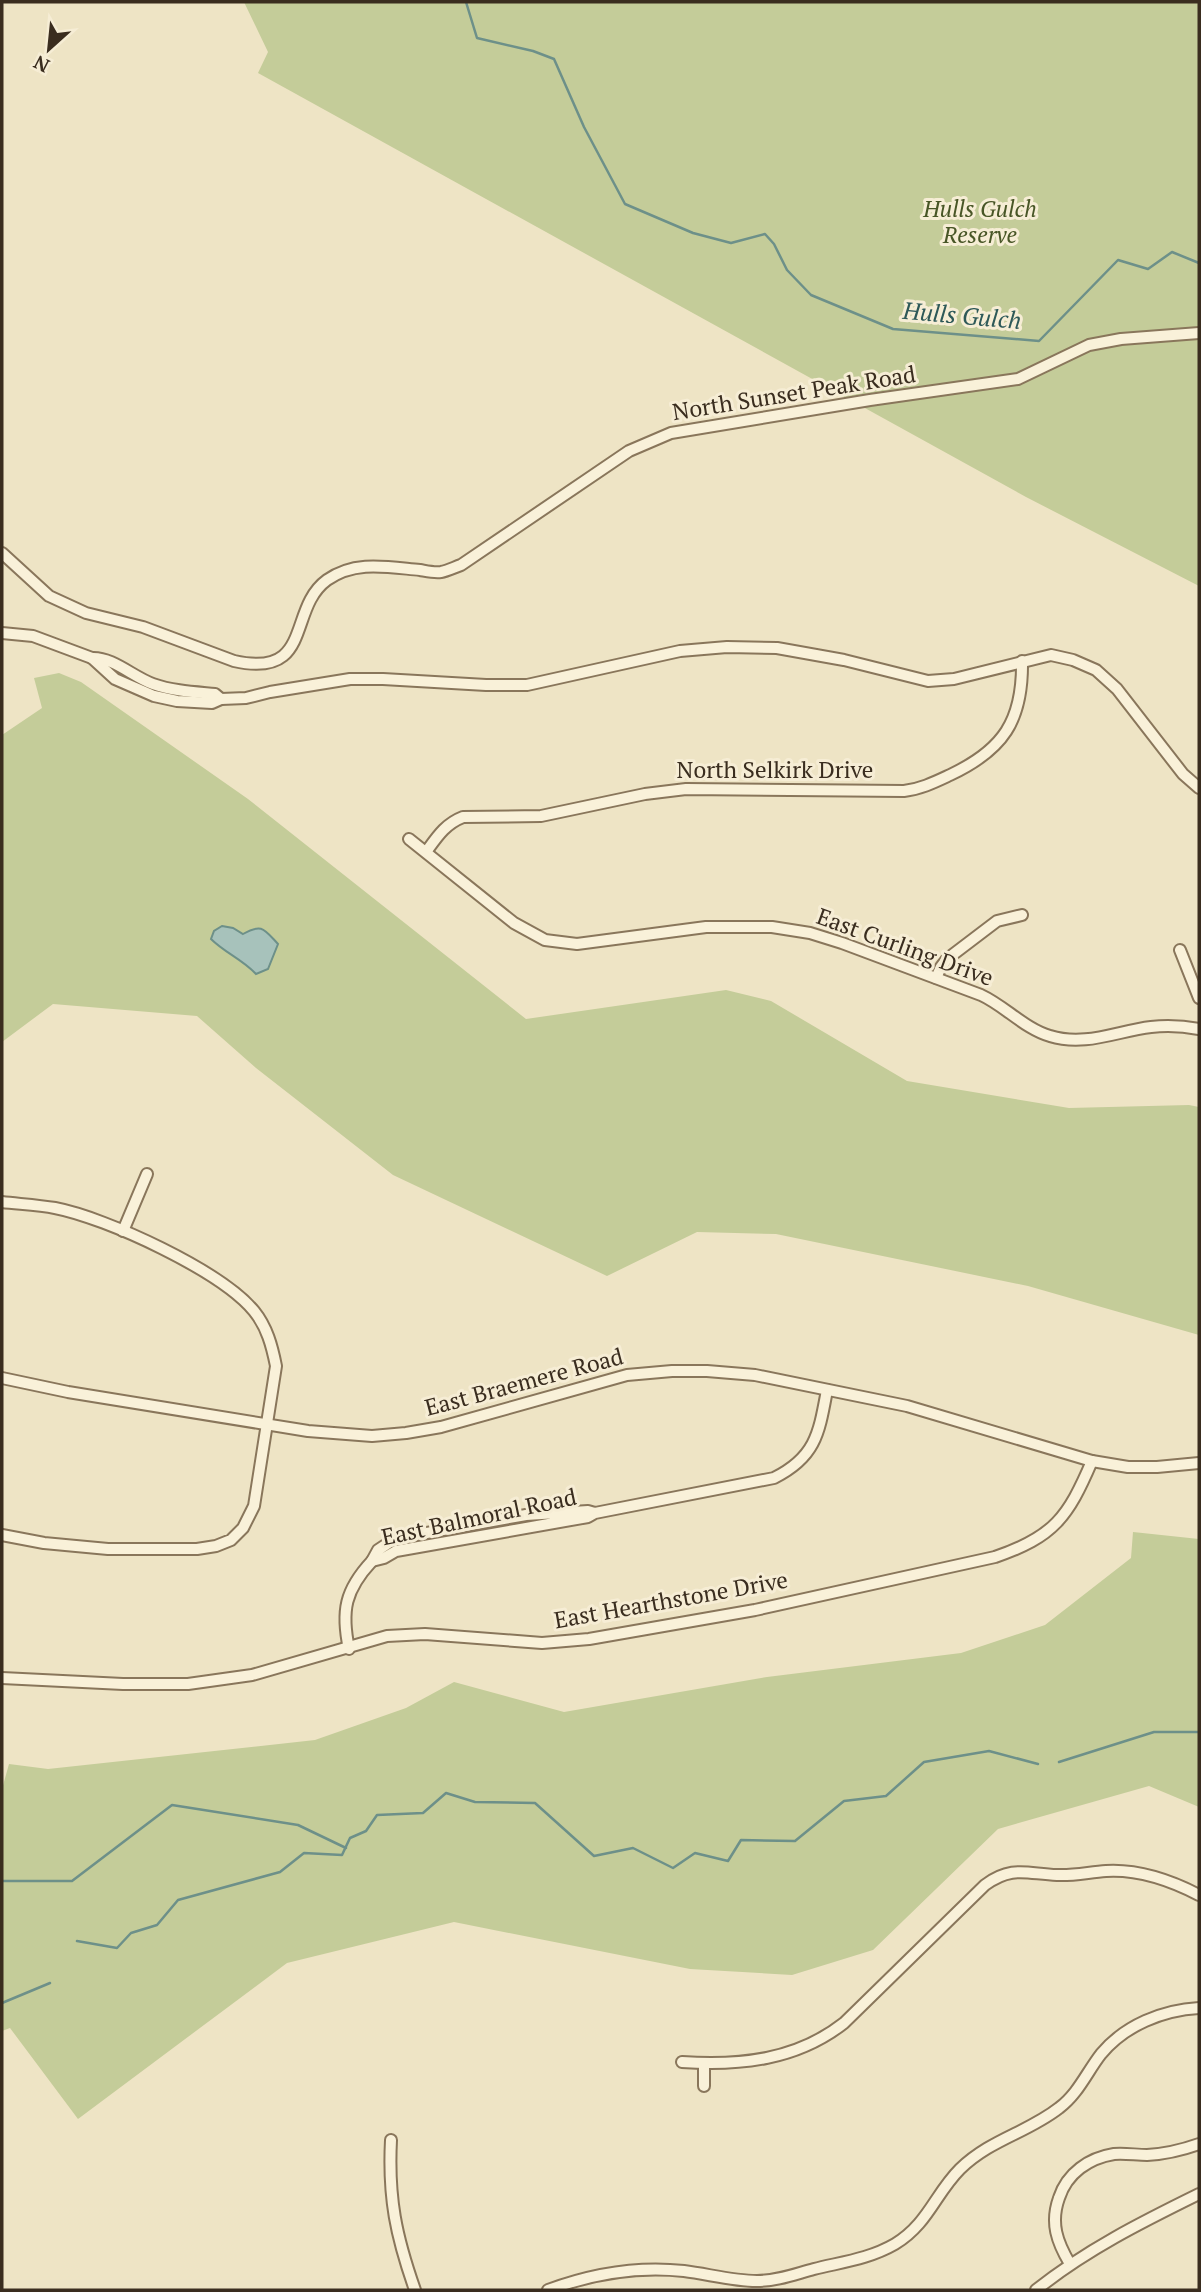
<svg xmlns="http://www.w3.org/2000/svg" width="1201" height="2292" viewBox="0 0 1201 2292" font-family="'PT Serif',serif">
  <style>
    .green { fill: #c4cc99 }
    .water { fill: #a7c2bb; stroke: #6d9089; stroke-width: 2 }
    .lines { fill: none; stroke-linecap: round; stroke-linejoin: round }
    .stream { stroke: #6d9089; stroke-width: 2.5 }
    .minor-casing { stroke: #89765b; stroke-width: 14 }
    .minor { stroke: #f9f1d9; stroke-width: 10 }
    .labels { text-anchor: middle; stroke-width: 6; stroke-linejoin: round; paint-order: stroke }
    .park-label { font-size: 23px; font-style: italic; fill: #485626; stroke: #f6edd5 }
    .street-label { font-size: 23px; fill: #3a2d1f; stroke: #f6edd5 }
    .water-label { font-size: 24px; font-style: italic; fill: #2e5958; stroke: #f6edd5 }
  </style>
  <rect width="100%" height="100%" fill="#eee4c5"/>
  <g class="green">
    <path d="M244,2h955v584l-173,-89 -768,-424 10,-21z"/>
    <path d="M59,673l22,9 167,117 278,220 200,-29 45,11 136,80 162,27 120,-3 10,2v228l-171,-49 -252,-52 -79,-2 -90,44 -214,-101 -137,-107 -59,-52 -144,-12 -51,38v-307l40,-27 -8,-30z"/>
    <path d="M1133,1532l66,7v268l-50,-21 -151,43 -125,121 -81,25 -102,-6 -236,-47 -167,41 -209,156 -68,-91 -8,3v-242l7,-25 39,5 267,-29 91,-32 48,-26 110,30 203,-35 194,-24 84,-28 86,-67z"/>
  </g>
  <path class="water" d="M222,926l11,2 10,6c19,-11 21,-5 35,10l-10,25 -12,5c-14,-15 -31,-21 -45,-35l3,-8z"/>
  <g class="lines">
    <g class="stream">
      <path d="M466,2l11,36 56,13 21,8 30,68 41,77 68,29 38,10 34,-9 9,10 13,26 24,25 82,34 146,12 79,-81 30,9 24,-17 27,11"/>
      <path d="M1059,1762l95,-30h45"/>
      <path d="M2,1881h70l100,-76 126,20 48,23"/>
      <path d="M77,1941l40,7 14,-15 26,-8 21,-25 102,-28 24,-19 38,2 8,-17 16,-7 11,-16 46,-2 23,-20 29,9 60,1 59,53 39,-8 40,20 22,-15 33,8 13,-21 54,1 49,-40 42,-5 38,-34 65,-11 49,13"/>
      <path d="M2,2003l48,-20"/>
    </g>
    <g class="minor-casing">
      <g id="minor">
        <path d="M2,553l47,43 37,17 57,14 91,34c80,18 53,-52 93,-81 28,-20 60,-13 93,-10 6,1 14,3 21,2 6,-1 14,-5 20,-7l168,-114 42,-18 199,-33 148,-21 71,-34 32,-6 78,-6"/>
        <path d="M2,633l31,3 59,22c21,-1 41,19 61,26 20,7 41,8 62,10l6,5"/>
        <path d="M92,658l23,21 39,17 23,5 35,2 9,-4 25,-1 24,-6 80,-13h33l103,6h41l153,-34 47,-4 50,1 67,12 84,21 26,-2 97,-24 22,5 23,10 21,19 66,85 16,14"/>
        <path d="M409,839l105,84 31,17 32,4 129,-17h66l38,6 32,10 139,52c24,11 44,34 69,41 35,11 67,-5 101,-9 17,-2 32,-1 48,2"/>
        <path d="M426,852c11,-15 19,-28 37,-35l78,-1 104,-22 41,-5 218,2c17,-2 31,-9 46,-16 53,-25 73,-54 72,-114"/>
        <path d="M1180,950l19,48"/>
        <path d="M936,978l5,-11 6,-8 50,-38 25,-6"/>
        <path d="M2,1202c17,2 36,3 53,6 52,10 166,63 199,103 13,16 18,35 22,55l-22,140 -11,22 -12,12 -15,6 -19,3h-89l-64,-6 -42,-8"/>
        <path d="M123,1231l24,-57"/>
        <path d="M2,1378l66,14 240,39 64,5 34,-3 35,-6 186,-52 45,-4h35l48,4 152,31 185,55 36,6h29l42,-4"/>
        <path d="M595,1513l-7,-2 -62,4 -116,21 -20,6 -12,8 -6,11 12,-3 12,-7 192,-34 7,-4 179,-35c42,-21 45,-45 53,-88"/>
        <path d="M349,1649c-8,-38 -4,-59 23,-88"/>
        <path d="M2,1678l121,6h65l64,-9 135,-39 38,-2 117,9 47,-4 166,-29 240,-53c59,-20 73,-40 97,-96"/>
        <path d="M682,2062c58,4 115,-2 162,-39l141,-138c27,-20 42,-11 72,-10 16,1 33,-3 49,-4 33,-2 64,9 93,24"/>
        <path d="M704,2086v-22"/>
        <path d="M391,2140c-3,58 5,96 24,150"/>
        <path d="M1070,2264c-13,-22 -20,-41 -11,-66 8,-25 30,-40 55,-44 11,-1 22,1 33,1 18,-1 35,-5 52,-11"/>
        <path d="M548,2290c43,-16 90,-24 136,-19 24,3 49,10 73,10 20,0 38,-7 57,-12 28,-7 55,-10 81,-25 33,-20 40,-50 65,-75 31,-30 67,-36 99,-61 19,-14 28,-36 42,-54 24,-29 62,-44 98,-46"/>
        <path d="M1036,2290c50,-40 106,-68 163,-96"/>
      </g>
    </g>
    <use href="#minor" class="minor"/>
  </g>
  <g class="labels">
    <g class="park-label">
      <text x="980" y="217">Hulls Gulch<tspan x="980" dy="26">Reserve</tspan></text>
    </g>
    <g class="street-label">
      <text transform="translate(794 393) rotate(-9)" y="8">North Sunset Peak Road</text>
      <text x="775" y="778">North Selkirk Drive</text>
      <text transform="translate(905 947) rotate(20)" y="8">East Curling Drive</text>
      <text transform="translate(524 1382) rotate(-15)" y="8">East Braemere Road</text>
      <text transform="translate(479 1517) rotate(-12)" y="8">East Balmoral Road</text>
      <text transform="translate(671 1600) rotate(-10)" y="8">East Hearthstone Drive</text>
    </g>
    <g class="water-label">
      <text transform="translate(962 316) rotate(5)" y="8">Hulls Gulch</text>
    </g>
  </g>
  <rect width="1201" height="2292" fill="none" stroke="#3a2d1f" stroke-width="7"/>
  <g transform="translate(49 49) rotate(207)" stroke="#f6edd5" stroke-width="5" paint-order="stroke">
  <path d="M0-5L12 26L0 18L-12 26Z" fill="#3a2d1f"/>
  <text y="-10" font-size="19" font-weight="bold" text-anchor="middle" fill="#3a2d1f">N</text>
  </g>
</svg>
